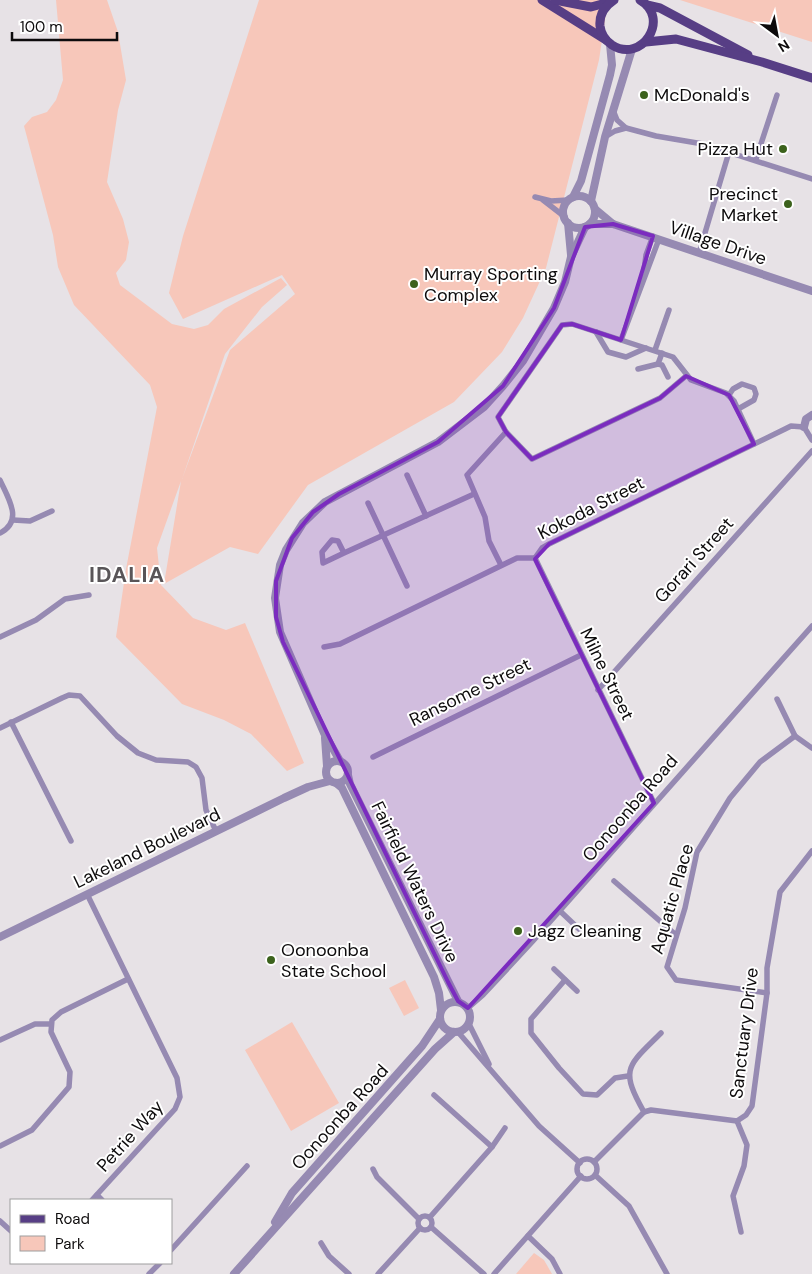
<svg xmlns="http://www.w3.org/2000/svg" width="812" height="1274" viewBox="0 0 812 1274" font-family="'DM Sans',sans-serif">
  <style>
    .green { fill: #f7c7ba }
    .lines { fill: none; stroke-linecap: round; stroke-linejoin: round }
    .minor { stroke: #968ab2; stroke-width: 5.5 }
    .tertiary { stroke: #968ab2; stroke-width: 8 }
    .primary { stroke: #573e85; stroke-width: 9 }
    .marked { fill: #7b2cbf; fill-opacity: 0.2; stroke: #7b2cbf; stroke-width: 4; stroke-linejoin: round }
    .poi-dot { fill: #3c621c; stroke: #fff; stroke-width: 2 }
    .labels { text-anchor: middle; stroke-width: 4; stroke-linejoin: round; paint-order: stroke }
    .poi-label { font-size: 18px; fill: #0d0b0c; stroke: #fff; text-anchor: start }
    .street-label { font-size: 18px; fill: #0d0b0c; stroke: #fff }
    .district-label { font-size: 22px; font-weight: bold; letter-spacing: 1px; fill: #595558; stroke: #fff }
  </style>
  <rect width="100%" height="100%" fill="#e7e2e6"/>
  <g class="green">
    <path d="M56,0h51l11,32 8,48 -8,30 -11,72 16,37 6,23 -3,18 -10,13 4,12 52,39 22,5 14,-4 16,-16 57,-31 6,7 -25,22 -37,47 -43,125 48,-129 65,-56 -13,-19 -99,44 -14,-26 14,-57 76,-236h349l-9,60 -53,208 -23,50 -21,34 -48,50 -146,83 -50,69 -28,-7 -66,37 17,-103 -24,67 4,37 32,33 33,12 19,-7 59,140 -17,8 -36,-37 -27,-14 -42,-16 -66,-67 10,-68 31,-162 -7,-22 -76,-80 -16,-38 -5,-32 -29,-109 8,-9 15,-5 9,-12 7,-20z"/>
    <path d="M680,0h132v42z"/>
    <path d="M405,980l14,28 -15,8 -15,-28z"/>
    <path d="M292,1022l47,81 -48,28 -46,-81z"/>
    <path d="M534,1253l10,7 8,14h-36z"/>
  </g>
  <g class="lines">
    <g class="minor">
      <path d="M613,110l4,10 9,8 30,8 47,8 109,35"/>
      <path d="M605,137l10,-6 11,-3"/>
      <path d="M756,159l21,-64"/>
      <path d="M535,197l16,4 17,-1"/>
      <path d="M543,200l22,17"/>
      <path d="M699,253l30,-101"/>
      <path d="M644,270l2,-15 7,-19"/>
      <path d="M596,332l12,20 18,5 20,-9"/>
      <path d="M621,340l38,-101"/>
      <path d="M655,350l14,-40"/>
      <path d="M662,353l-4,11 4,1 6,12"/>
      <path d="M638,369l20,-5"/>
      <path d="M729,395l4,-6 9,-5 12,4 2,6 -2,6 -16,9"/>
      <path d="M506,432l26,27 128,-61 26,-22"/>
      <path d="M407,475l19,41"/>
      <path d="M0,480c8,18 24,41 0,53"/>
      <path d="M368,503l39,83"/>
      <path d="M13,520l17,1 22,-10"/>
      <path d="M344,553l-6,-12 -6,-1 -10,12 1,11 21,-10 130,-59"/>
      <path d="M535,558l7,-10 7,-4 236,-115 6,-3 13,1 8,13"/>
      <path d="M535,558l119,245"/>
      <path d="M501,565l-12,-24 -4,-24 -18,-42 39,-43 -8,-15 64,-92 10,-1 101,33 18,23 35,13 8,8 20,43"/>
      <path d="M0,637l36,-17 29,-21 24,-4"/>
      <path d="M324,647l16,-3 177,-86h18"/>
      <path d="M598,690l214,-239"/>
      <path d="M777,699l18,37 17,12"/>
      <path d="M11,722l60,119"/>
      <path d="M0,728l62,-30 7,-3 11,1 37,40 21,17 18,7 32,2 8,5 6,11 4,32 10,21"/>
      <path d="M373,757l208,-102"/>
      <path d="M614,881l62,54"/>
      <path d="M87,894l90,184 3,19 -5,12 -83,91"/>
      <path d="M560,911l19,18"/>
      <path d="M554,969l23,22"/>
      <path d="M565,980l-34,39v14l28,35 24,26 14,1 18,-17 13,-2"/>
      <path d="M767,993l-91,-13 -9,-13 18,-59 12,-56 33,-54 30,-36 35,-26"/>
      <path d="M468,1008l15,-13 50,-54 279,-315"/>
      <path d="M469,1024l20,40"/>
      <path d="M458,1032l81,94 41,37"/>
      <path d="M0,1040l35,-16h15"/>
      <path d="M434,1095l58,52"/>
      <path d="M644,1112c-25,-44 -16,-46 17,-79"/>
      <path d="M737,1121l10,24 -3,21 -11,30 8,36"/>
      <path d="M0,1146l32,-16 37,-43 1,-15 -19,-40 1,-12 9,-8 67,-33"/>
      <circle cx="587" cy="1169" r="10"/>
      <path d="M594,1162l50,-50 7,-2 86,11 9,-6 6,-9 15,-113v-25l13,-76 32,-41"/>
      <path d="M373,1169l4,8 42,42"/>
      <path d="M595,1175l34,31 38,68"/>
      <path d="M97,1195l5,5"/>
      <circle cx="425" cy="1223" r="7"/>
      <path d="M430,1217l62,-70 13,-19"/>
      <path d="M0,1221l11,10"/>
      <path d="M431,1227l53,47"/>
      <path d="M528,1236l24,23 8,15"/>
      <path d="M321,1243l8,13 20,18"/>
      <path d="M171,1250l76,-84"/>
      <path d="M149,1274l11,-11"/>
      <path d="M378,1274l42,-46"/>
      <path d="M494,1274l87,-98"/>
    </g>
    <g class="tertiary">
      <circle cx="579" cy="212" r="16"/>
      <path d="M573,197l8,-16 29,-106 2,-10 -2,-21"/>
      <path d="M591,201l14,-64 27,-88"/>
      <path d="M595,209l18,15"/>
      <path d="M568,223l3,32"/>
      <path d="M590,224h23l199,67"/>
      <path d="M804,427l2,-8 6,-4"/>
      <path d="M325,738l2,28"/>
      <circle cx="337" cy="772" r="11"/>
      <path d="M340,761l-16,-28 -44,-101 -5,-34 5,-33 6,-15 17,-27 22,-21 113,-60 46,-35 19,-21 20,-25 31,-53 11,-26 6,-25 14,-30"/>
      <path d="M348,775l2,9 108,217"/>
      <path d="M336,783l6,5 92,189 5,16 2,17"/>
      <path d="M0,937l284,-139 24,-11 22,-6"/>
      <circle cx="455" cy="1017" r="15"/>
      <path d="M275,1222l17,-29 130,-147 18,-27"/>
      <path d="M234,1274l201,-225 19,-17"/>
    </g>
    <g class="primary">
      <path d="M542,0l64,40"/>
      <path d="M555,0l36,7 19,-5"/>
      <path d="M614,0c-9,6 -15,15 -14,26 1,8 6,15 12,19 30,19 59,-27 28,-45"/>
      <path d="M647,5l13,3 88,47"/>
      <path d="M646,42l30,-3 86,23 50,16"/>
    </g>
  </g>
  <path class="marked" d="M613,224l40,12 -32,104 -49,-16 -10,1 -64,92 8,15 26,27 128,-61 26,-22 43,19 25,49 -205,100 -14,15 119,244 -186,205 -10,-7 -10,-19 -165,-340 -7,-25v-36l16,-43 21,-26 26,-18 99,-52 65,-56 51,-78 31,-81z"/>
  <g class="poi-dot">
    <circle cx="644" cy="95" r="5"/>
    <circle cx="783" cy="149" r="5"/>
    <circle cx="788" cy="204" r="5"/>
    <circle cx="414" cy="284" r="5"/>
    <circle cx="518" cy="931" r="5"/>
    <circle cx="271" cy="960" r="5"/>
  </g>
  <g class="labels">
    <g class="poi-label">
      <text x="654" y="101">McDonald's</text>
      <text x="773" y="155" text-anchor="end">Pizza Hut</text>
      <text x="778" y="200" text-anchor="end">Precinct<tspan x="778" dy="21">Market</tspan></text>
      <text x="424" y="280">Murray Sporting<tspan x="424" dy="21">Complex</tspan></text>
      <text x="528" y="937">Jagz Cleaning</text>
      <text x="281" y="956">Oonoonba<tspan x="281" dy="21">State School</tspan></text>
    </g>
    <g class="street-label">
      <text transform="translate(718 243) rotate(19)" y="6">Village Drive</text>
      <text transform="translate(591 508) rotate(-27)" y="6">Kokoda Street</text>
      <text transform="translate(694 560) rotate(-48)" y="6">Gorari Street</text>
      <text transform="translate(607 674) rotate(64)" y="6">Milne Street</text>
      <text transform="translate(470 692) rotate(-26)" y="6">Ransome Street</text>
      <text transform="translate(630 808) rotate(-49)" y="6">Oonoonba Road</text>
      <text transform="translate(147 848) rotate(-26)" y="6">Lakeland Boulevard</text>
      <text transform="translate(415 882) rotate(64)" y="6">Fairfield Waters Drive</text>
      <text transform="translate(672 899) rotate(-74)" y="6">Aquatic Place</text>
      <text transform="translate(744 1033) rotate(-83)" y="6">Sanctuary Drive</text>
      <text transform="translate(340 1117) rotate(-48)" y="6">Oonoonba Road</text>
      <text transform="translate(130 1136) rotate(-48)" y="6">Petrie Way</text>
    </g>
    <g class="district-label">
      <text x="127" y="582">IDALIA</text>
    </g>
  </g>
  <rect x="10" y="1199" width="162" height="65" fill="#ffffff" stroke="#9e9d9e"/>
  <rect x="20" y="1215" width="25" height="8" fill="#573e85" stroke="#9e9d9e"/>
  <text x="55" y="1224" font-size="15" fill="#0d0b0c">Road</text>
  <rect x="20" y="1236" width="25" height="15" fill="#f7c7ba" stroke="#9e9d9e"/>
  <text x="55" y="1249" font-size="15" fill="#0d0b0c">Park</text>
  <g transform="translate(777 35) rotate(148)" stroke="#ffffff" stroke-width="4" paint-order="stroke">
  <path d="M0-4L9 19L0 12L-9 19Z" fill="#0d0b0c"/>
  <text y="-8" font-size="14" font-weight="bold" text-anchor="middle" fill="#0d0b0c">N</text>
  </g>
  <path d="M12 32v8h105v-8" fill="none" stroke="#0d0b0c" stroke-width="2.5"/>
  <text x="20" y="32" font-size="15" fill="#0d0b0c" stroke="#ffffff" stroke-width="4" paint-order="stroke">100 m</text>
</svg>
